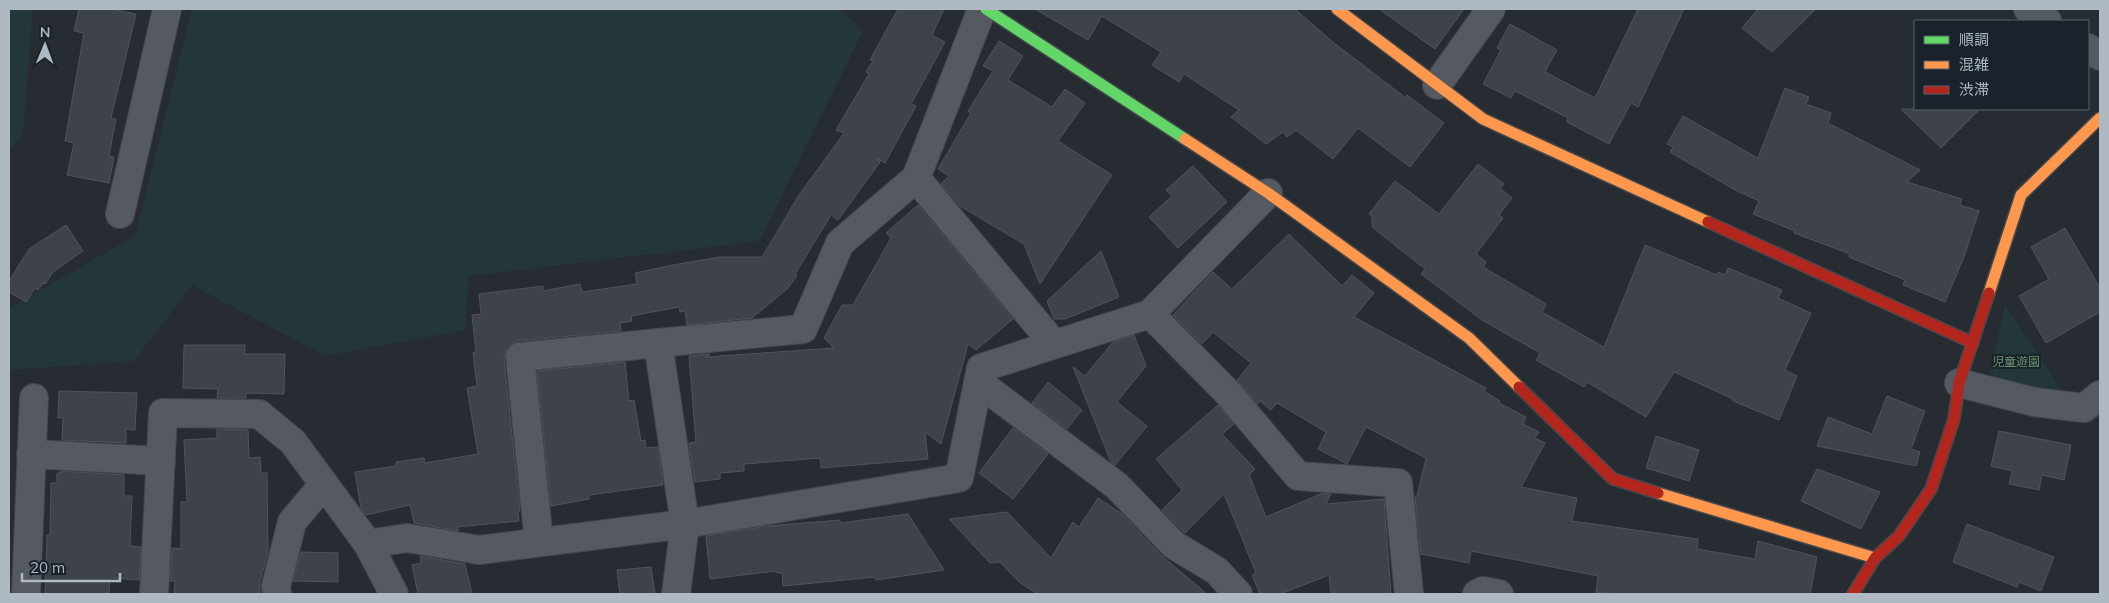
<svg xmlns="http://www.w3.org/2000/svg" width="2109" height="603" viewBox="0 0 2109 603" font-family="Mulish,'Noto Sans JP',sans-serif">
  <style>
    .green { fill: #243738 }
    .building { fill: #3e4349; stroke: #4e545a }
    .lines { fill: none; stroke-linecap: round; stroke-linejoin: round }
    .street-casing { stroke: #44484d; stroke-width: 30 }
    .fast-casing { stroke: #44484d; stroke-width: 14 }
    .slow-casing { stroke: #44484d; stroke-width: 14 }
    .jam-casing { stroke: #44484d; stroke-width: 14 }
    .street { stroke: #555a60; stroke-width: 28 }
    .fast { stroke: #63d668; stroke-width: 11 }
    .slow { stroke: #ff974d; stroke-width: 11 }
    .jam { stroke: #b3261e; stroke-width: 11 }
    .labels { text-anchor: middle; stroke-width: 4; stroke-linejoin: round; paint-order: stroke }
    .park-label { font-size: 12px; fill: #67936d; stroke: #1a232c }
  </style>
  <rect width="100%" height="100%" fill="#262c32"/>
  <g class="green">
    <path d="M9,9h24l-10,124 -14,19z"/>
    <path d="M192,9h648l23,22 -104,210 -290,35 -4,54 -140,26 -133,-71 -58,76 -125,9v-62l126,-72z"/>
    <path d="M2005,304l59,89 -75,-13z"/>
  </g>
  <g class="building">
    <path d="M79,9h33l24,5 -25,104 5,1 -7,37 5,1 -5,26 -42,-8 7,-32 -9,-2 19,-108 -10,-2z"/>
    <path d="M898,9h46l-12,26 13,7 -34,62 5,2 -31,57 -9,-5 4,4 -42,58 -7,-5 -36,59 2,2 -10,13 -35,29 -65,7 -2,-14 -5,1 -1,-5 -48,9 1,5 -12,2 1,8 -103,10 -7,3 -5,6 -2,9 16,152h-2l1,10 -62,6 1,4 -44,-8 -4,-18 -44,10 -5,-7 -6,-36 41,-6v-4l28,-4 1,5 53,-9 -11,-66 10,-2 -4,-33 3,-1 -4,-37 9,-1 -2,-20 64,-8v5l37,-7 2,8 55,-8 -2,-11 38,-8 47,-8h42l37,-62 45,-62 -8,-3 33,-56 -3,-2 7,-11 -3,-1z"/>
    <path d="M1035,9h260l39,34 72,55 1,-3 37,28 -34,44 -52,-39 -25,31 -37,-29 -9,7 -4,-5 -17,12 -35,-27 8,-7 -55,-36 -5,8 -27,-17 9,-13 -59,-36 -14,24z"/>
    <path d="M1379,9h85l-29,40z"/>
    <path d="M1638,9h46l-46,98 -7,-4 -22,41 -42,-22 1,-4 -53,-27 -4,7 -28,-14 18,-34 -4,-2 13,-24 47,26 -12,22 50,26z"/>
    <path d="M1758,9h58l-44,43 -30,-24z"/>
    <path d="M999,41l24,15 -15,24 44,27 13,-18 20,14 -27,38 54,34 -72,109 -16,-40 -64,-38 -19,-22 8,-8 -11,-7 33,-56 -3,-2 25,-40 -10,-5z"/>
    <path d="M1785,88l24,9 -3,7 25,9 -3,10 92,47 -13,12 55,17 -2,6 19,6 -15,46 -19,45 -42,-17 2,-5 -56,-23 1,-3 -56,-21 1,-2 -42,-17 6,-13 -24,-11 -65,-38 3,-5 -6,-3 16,-28 75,42z"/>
    <path d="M1901,109h79l-39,39z"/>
    <path d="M1478,164l26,20 -4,4 12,10 -13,17 4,3 -27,36 10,8 -3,5 63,37 -4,8 62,35 41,-102 72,30 1,-3 7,3 3,-7 54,22 -4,8 33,15 -26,57 12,6 -18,44 -46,-19v-2l-59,-27 -28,45 -59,-35 -3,5 -48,-27 4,-7 -58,-33 -61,-46 4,-5 -53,-42v-11l-3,-2 26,-33 44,33z"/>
    <path d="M1193,166l34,36 -49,46 -29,-31 23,-21 -6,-6z"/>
    <path d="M918,205l95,114 -37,31 -8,-6 -27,100 -16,-12 3,27 -107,9 -1,-10 -76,6v7l-24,2v6l-25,3 -6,-39 7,-1 -7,-86 21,-2 -4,3 128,-9 -10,-10 18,-33h11l38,-67 -5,-5z"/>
    <path d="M66,225l17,26 -30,21 -8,12 -2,-1 -5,7 -3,-2 -9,14 -17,-10v-11l20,-32z"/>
    <path d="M2065,228l35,60v24l-54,31 -27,-47 30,-17 -18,-32z"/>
    <path d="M1289,234l53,52 10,-11 22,18 -20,24 132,71 -2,3 16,10 -1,2 27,14 -3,7 16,8 -4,6 10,5 -24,44 56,11 -5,23 126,18 -1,10 58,10 3,-18 59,16 -7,37h-196l-18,-2 2,-16 -127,-25 -2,12 -48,-9 -6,-57 2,-1 9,-38 -60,-31 -19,37 -29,-15 8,-17 -49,-29 -6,7 -11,-9 -3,3 -20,-24 14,-17 -38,-31 -11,12 -29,-29 40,-43 19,17z"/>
    <path d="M1101,251l18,46 -54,22h-11l-7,-18z"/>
    <path d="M1134,335l12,31 -29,36 30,24 -32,39 -4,-3 -38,-95 12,9 28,-34z"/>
    <path d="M184,345h61v9h40l-1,40 -38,-1v5h-29l1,-9 -35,-1z"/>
    <path d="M625,362l4,39 5,-1 7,41 4,-1 1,8 12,-1 5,38 -74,10v4l-38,7 -14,-135z"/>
    <path d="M1048,382l34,28 -15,19 -35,-26z"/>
    <path d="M59,391l78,2 -2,37 -9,-1v14l-64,-3 1,-22h-5z"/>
    <path d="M1887,396l38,15 -14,38 9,3 -4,14 -99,-20 11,-29 44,17z"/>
    <path d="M1218,405l16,19 -12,10 33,35 -6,6 17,42 57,-24 8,1 -5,10 58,-5 7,95h-60l-2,-19 -49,19h-20l-8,-19 4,-2 -32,-79 -39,39 -23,-23 20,-20 -26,-31z"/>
    <path d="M1013,428l35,26 -35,45 -34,-26z"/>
    <path d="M217,429l31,1 1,28 11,-1 1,16h6l1,79 -8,29v13h-86l1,-13h-5l2,-33 9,1v-47h6l-3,-62 33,-2z"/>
    <path d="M1999,431l72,14 -7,35 -22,-5 -3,15 -30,-6 3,-13 -21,-5z"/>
    <path d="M1656,436l43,14 -10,31 -43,-13z"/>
    <path d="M1817,469l63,23 -19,37 -60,-28z"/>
    <path d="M61,471l63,4v21h8l-2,50 11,1 -2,33 -29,-2 -1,16h-64l2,-59h3l1,-52h6v-10h4z"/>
    <path d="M1098,498l24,16 40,42 45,38h-170l-19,-13 -18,-19 -10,1 -41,-44 58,-7 44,46 22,-36 6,5z"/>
    <path d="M908,514l36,56 -68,10 -1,-3 -92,9 -1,-13h-5l-1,-2 -66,8 -4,-43 61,-10 73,-6v3z"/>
    <path d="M1967,524l87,33 -13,34 -22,-9 -2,5 -64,-25z"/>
    <path d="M301,552l37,1v29l-45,-1z"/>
    <path d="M420,556l45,8 7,30h-54l-6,-29 9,-2z"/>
    <path d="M651,567l4,27h-35l-3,-24z"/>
  </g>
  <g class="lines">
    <g class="street-casing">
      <g id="street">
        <path d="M2028,9l19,12"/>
        <path d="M2088,48l12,8"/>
        <path d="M1437,85l54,-76"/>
        <path d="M916,178l138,166"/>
        <path d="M120,214l47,-205"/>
        <path d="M1150,314l77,78 71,84 100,7 11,111"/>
        <path d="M978,382l139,104 57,59 43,26 21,23"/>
        <path d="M1959,383l75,19 50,6 16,-13"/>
        <path d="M31,454l130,7"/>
        <path d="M539,542l-19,-185 138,-14"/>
        <path d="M368,544l39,-6 72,12 206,-26 274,-46 22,-110 169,-54 118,-121"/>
        <path d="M26,594l8,-196"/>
        <path d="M154,594l9,-181 96,1 34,28 75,102 26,50"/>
        <path d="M277,594l-1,-8 16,-64 32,-38"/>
        <path d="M676,594l9,-70 -27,-181 145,-14 37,-86 76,-65 66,-169"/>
        <path d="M1477,594l6,-3 16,3"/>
      </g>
    </g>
    <g class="fast-casing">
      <path id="fast" d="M986,9l199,130"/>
    </g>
    <g class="slow-casing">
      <g id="slow">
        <path d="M1337,9l146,110 225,103"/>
        <path d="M1185,139l83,54 201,145 50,49"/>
        <path d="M1989,293l32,-98 79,-77"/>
        <path d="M1658,493l217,65"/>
      </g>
    </g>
    <g class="jam-casing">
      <g id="jam">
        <path d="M1708,222l265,121"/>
        <path d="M1519,387l94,92 45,14"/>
        <path d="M1853,594l22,-36 24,-22 32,-47 23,-70 5,-36 30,-90"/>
      </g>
    </g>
    <use href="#street" class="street"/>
    <use href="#fast" class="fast"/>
    <use href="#slow" class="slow"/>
    <use href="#jam" class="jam"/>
  </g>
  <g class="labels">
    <g class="park-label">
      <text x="2016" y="366">児童遊園</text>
    </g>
  </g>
  <rect width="2109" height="603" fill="none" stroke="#afb9c4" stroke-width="20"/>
  <rect x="1914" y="20" width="175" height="90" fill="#1a232c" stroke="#565f69"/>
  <rect x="1924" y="36" width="25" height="8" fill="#63d668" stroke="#565f69"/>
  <text x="1959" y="45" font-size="15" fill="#afb9c4">順調</text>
  <rect x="1924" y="61" width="25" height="8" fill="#ff974d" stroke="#565f69"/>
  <text x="1959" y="70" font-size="15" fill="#afb9c4">混雑</text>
  <rect x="1924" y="86" width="25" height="8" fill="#b3261e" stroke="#565f69"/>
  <text x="1959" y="95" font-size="15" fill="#afb9c4">渋滞</text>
  <g transform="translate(45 45) rotate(1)" stroke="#1a232c" stroke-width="4" paint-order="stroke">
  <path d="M0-4L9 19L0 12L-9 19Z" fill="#afb9c4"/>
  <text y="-8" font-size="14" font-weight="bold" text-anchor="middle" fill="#afb9c4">N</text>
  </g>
  <path d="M22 573v8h98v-8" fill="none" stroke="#afb9c4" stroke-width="2.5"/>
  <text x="30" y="573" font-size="15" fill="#afb9c4" stroke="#1a232c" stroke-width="4" paint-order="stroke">20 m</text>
</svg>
